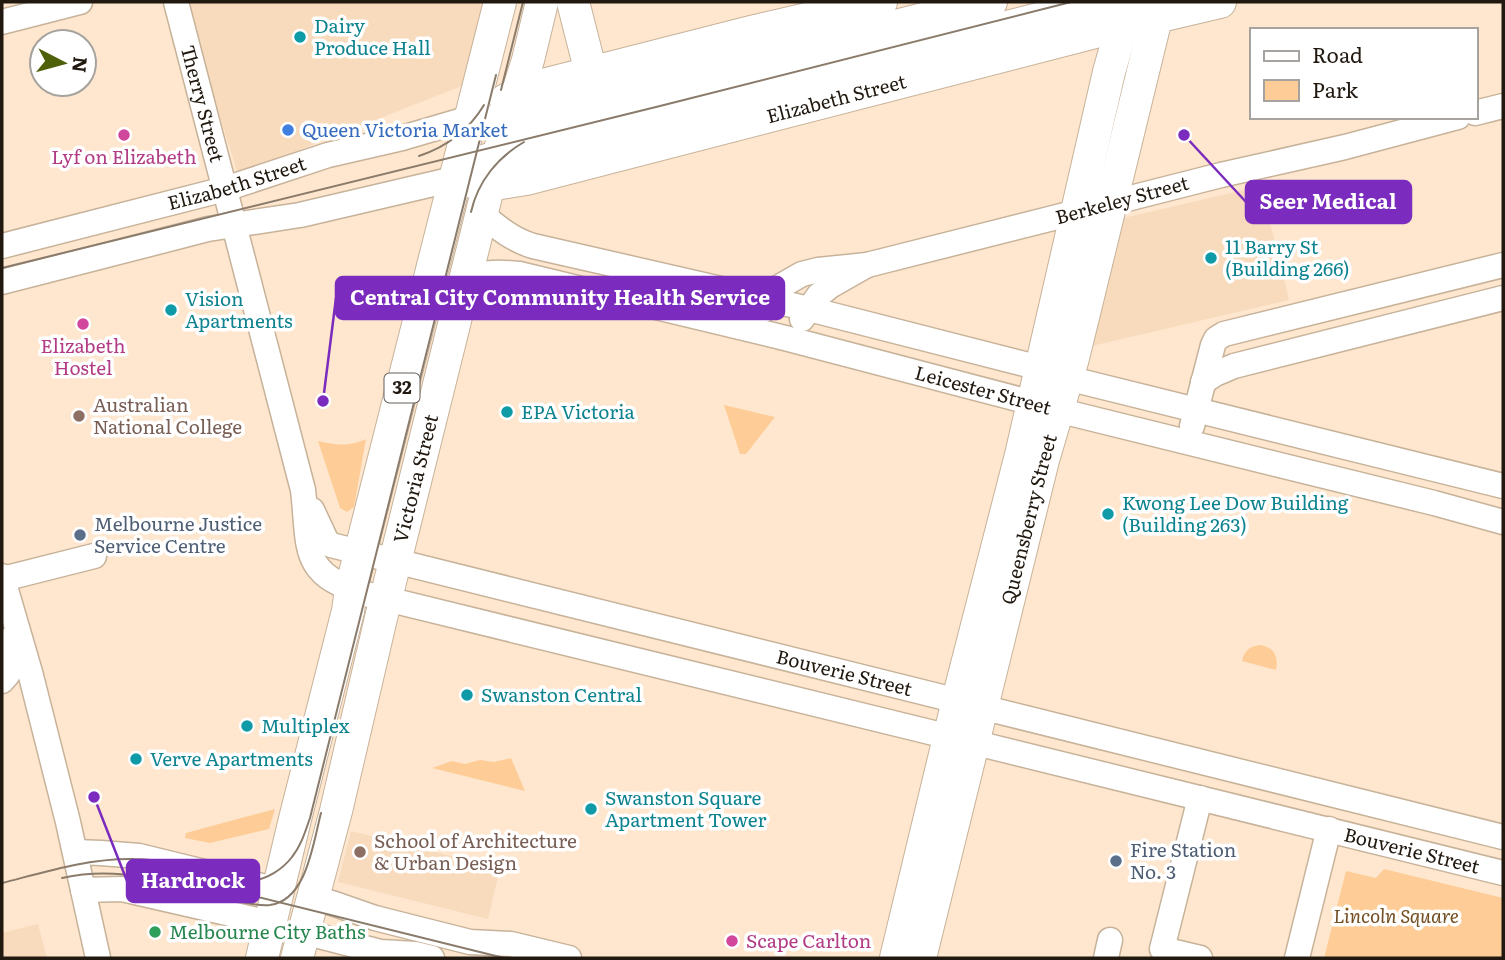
<svg xmlns="http://www.w3.org/2000/svg" width="1505" height="960" viewBox="0 0 1505 960" font-family="Literata,serif">
  <style>
    .built { fill: #f7dbbc }
    .green { fill: #fecd97 }
    .lines { fill: none; stroke-linecap: round; stroke-linejoin: round }
    .minor-casing { stroke: #c7b29a; stroke-width: 27 }
    .major-casing { stroke: #c7b29a; stroke-width: 34 }
    .minor { stroke: #fff; stroke-width: 24 }
    .major { stroke: #fff; stroke-width: 32 }
    .tram { stroke: #8a7b6b; stroke-width: 2 }
    .culture-dot { fill: #0f9aa8; stroke: #fff; stroke-width: 2.5 }
    .shop-dot { fill: #3f7fe0; stroke: #fff; stroke-width: 2.5 }
    .hotel-dot { fill: #d1479c; stroke: #fff; stroke-width: 2.5 }
    .education-dot { fill: #8d6e63; stroke: #fff; stroke-width: 2.5 }
    .service-dot { fill: #5c6f8a; stroke: #fff; stroke-width: 2.5 }
    .leisure-dot { fill: #2e9e5b; stroke: #fff; stroke-width: 2.5 }
    .labels { text-anchor: middle; stroke-width: 7; stroke-linejoin: round; paint-order: stroke }
    .shield { fill: #fff; stroke: #645e58; stroke-width: 2 }
    .shield-label { font-size: 18px; font-weight: bold; fill: #211910 }
    .culture-label { font-size: 19px; fill: #0d838f; stroke: #fff; text-anchor: start }
    .street-label { font-size: 19px; fill: #211910; stroke: #fff }
    .shop-label { font-size: 19px; fill: #366cbe; stroke: #fff; text-anchor: start }
    .hotel-label { font-size: 19px; fill: #b23c85; stroke: #fff }
    .education-label { font-size: 19px; fill: #785e54; stroke: #fff; text-anchor: start }
    .service-label { font-size: 19px; fill: #4e5e75; stroke: #fff; text-anchor: start }
    .park-label { font-size: 19px; font-style: italic; fill: #724e20; stroke: #fff }
    .leisure-label { font-size: 19px; fill: #27864d; stroke: #fff; text-anchor: start }
    .leader { fill: none; stroke: #7b2cbf; stroke-width: 2.5 }
    .callout-dot { fill: #7b2cbf; stroke: #fff; stroke-width: 2.5 }
    .callout { fill: #7b2cbf; stroke: #7b2cbf; stroke-width: 2.5 }
    .callout-label { font-size: 21px; text-anchor: middle; font-weight: bold; fill: #fff }
  </style>
  <rect width="100%" height="100%" fill="#fee7ce"/>
  <g class="built">
    <path d="M184,2h301l-21,83 -226,89z"/>
    <path d="M1261,186l28,114 -193,45 -10,4 29,-129z"/>
    <path d="M351,831l149,37 -12,51 -150,-37z"/>
    <path d="M38,924l9,34h-45v-25z"/>
  </g>
  <g class="green">
    <path d="M724,405l51,12 -29,37h-6z"/>
    <path d="M366,439l-12,68 -7,5 -7,-4 -22,-67c19,4 30,6 48,-2z"/>
    <path d="M1259,645c14,1 20,11 17,25l-34,-9c2,-9 6,-14 17,-16z"/>
    <path d="M511,758l14,33 -93,-23 20,-7 13,3 15,-4 14,2z"/>
    <path d="M275,809l-6,20 -59,14 -25,-5 1,-5z"/>
    <path d="M1384,869l119,29v60h-179l22,-87 30,7z"/>
  </g>
  <g class="lines">
    <g class="minor-casing">
      <g id="minor">
        <path id="s1" d="M176,2l127,488c7,59 -4,84 63,104l584,143"/>
        <path d="M2,22l78,-20"/>
        <path d="M1475,113l28,-7"/>
        <path d="M1111,203l110,-28 124,-28 113,-30"/>
        <path d="M482,214c16,14 31,26 51,32l276,63 231,59"/>
        <path id="s2" d="M2,246l223,-57 103,-34 74,-17 68,-20"/>
        <path d="M2,282l206,-53 92,-14 154,-36"/>
        <path d="M464,286c13,-16 36,-14 55,-12l266,64 248,65"/>
        <path d="M764,310l2,-11 8,-9 28,-16 16,-4 49,-5 210,-53"/>
        <path d="M802,319l17,-24 11,-9 37,-21"/>
        <path d="M1067,378l436,108"/>
        <path d="M1203,382l12,-8 19,-8 269,-68"/>
        <path d="M1057,410l377,93 69,19"/>
        <path d="M1192,426l21,-81 3,-6 8,-5 279,-69"/>
        <path id="s3" d="M312,510l14,30 5,5 627,156"/>
        <path d="M2,576l28,96 38,150 30,136"/>
        <path d="M3,579l91,-23"/>
        <path d="M2,681c13,-13 15,-25 10,-43"/>
        <path d="M981,707l522,130"/>
        <path id="s4" d="M972,742l531,131"/>
        <path d="M1200,798l-38,151 38,9"/>
        <path d="M75,852l26,1 38,3 139,34"/>
        <path d="M83,890l39,-1 148,34"/>
        <path d="M313,898l19,5 43,15 95,24 41,2 58,14"/>
        <path d="M303,932l78,20 34,2 17,4"/>
        <path d="M1106,958l4,-18"/>
        <path d="M1297,958l32,-129"/>
      </g>
    </g>
    <g class="major-casing">
      <g id="major">
        <path d="M573,2l23,90"/>
        <path d="M506,100l24,-11 13,-4 212,-54 126,-29"/>
        <path d="M492,122h17l33,-7 449,-113"/>
        <path d="M482,162l16,-6 41,-11 567,-143"/>
        <path id="s5" d="M473,182l21,2 32,-5 596,-154 98,-23"/>
        <path d="M262,958l33,-139 53,-208 3,-22 149,-587"/>
        <path id="s6" d="M297,958l39,-147 45,-193 108,-434 39,-124 14,-58"/>
        <path d="M896,958l66,-274 59,-229 88,-383 20,-70"/>
        <path id="s7" d="M920,958l123,-498 30,-102 87,-356"/>
      </g>
    </g>
    <use href="#minor" class="minor"/>
    <use href="#major" class="major"/>
    <g class="tram">
      <path d="M501,90l22,-88"/>
      <path d="M419,156c27,-9 50,-26 65,-51"/>
      <path d="M471,212c7,-31 27,-55 53,-70"/>
      <path d="M2,268l658,-162 411,-104"/>
      <path d="M133,866l371,92"/>
      <path d="M62,878c28,-6 55,-6 83,0"/>
      <path d="M2,883c43,-11 87,-25 132,-24 27,0 53,9 80,15 12,3 24,8 37,7 16,-2 31,-11 41,-24 9,-11 13,-25 18,-39l186,-743"/>
      <path d="M242,902c9,2 19,4 28,3 37,-5 43,-62 51,-92"/>
    </g>
  </g>
  <g class="culture-dot">
    <circle cx="300" cy="37" r="7"/>
    <circle cx="1211" cy="258" r="7"/>
    <circle cx="171" cy="310" r="7"/>
    <circle cx="507" cy="412" r="7"/>
    <circle cx="1108" cy="514" r="7"/>
    <circle cx="467" cy="695" r="7"/>
    <circle cx="247" cy="726" r="7"/>
    <circle cx="136" cy="759" r="7"/>
    <circle cx="591" cy="809" r="7"/>
  </g>
  <circle class="shop-dot" cx="288" cy="130" r="7"/>
  <g class="hotel-dot">
    <circle cx="124" cy="135" r="7"/>
    <circle cx="83" cy="324" r="7"/>
    <circle cx="732" cy="941" r="7"/>
  </g>
  <g class="education-dot">
    <circle cx="79" cy="416" r="7"/>
    <circle cx="360" cy="852" r="7"/>
  </g>
  <g class="service-dot">
    <circle cx="80" cy="535" r="7"/>
    <circle cx="1116" cy="861" r="7"/>
  </g>
  <circle class="leisure-dot" cx="155" cy="932" r="7"/>
  <g class="labels">
    <rect class="shield" x="384.5" y="373.5" width="35" height="29" rx="5"/>
    <g class="shield-label">
      <text x="402" y="394">32</text>
    </g>
    <g class="culture-label">
      <text x="314" y="33">Dairy<tspan x="314" dy="22">Produce Hall</tspan></text>
      <text x="1225" y="254">11 Barry St<tspan x="1225" dy="22">(Building 266)</tspan></text>
      <text x="185" y="306">Vision<tspan x="185" dy="22">Apartments</tspan></text>
      <text x="521" y="419">EPA Victoria</text>
      <text x="1122" y="510">Kwong Lee Dow Building<tspan x="1122" dy="22">(Building 263)</tspan></text>
      <text x="481" y="702">Swanston Central</text>
      <text x="261" y="733">Multiplex</text>
      <text x="150" y="766">Verve Apartments</text>
      <text x="605" y="805">Swanston Square<tspan x="605" dy="22">Apartment Tower</tspan></text>
    </g>
    <g class="street-label">
      <text dy="7" stroke="none"><textPath href="#s5" startOffset="374">Elizabeth Street</textPath></text>
      <text dy="7" stroke="none"><textPath href="#s1" startOffset="105">Therry Street</textPath></text>
      <text dy="7" stroke="none"><textPath href="#s2" startOffset="243">Elizabeth Street</textPath></text>
      <text transform="translate(1122 200) rotate(-15)" y="7">Berkeley Street</text>
      <text transform="translate(983 390) rotate(15)" y="7">Leicester Street</text>
      <text dy="7" stroke="none"><textPath href="#s6" startOffset="494">Victoria Street</textPath></text>
      <text dy="7" stroke="none"><textPath href="#s7" startOffset="452">Queensberry Street</textPath></text>
      <text dy="7" stroke="none"><textPath href="#s3" startOffset="569">Bouverie Street</textPath></text>
      <text dy="7" stroke="none"><textPath href="#s4" startOffset="453">Bouverie Street</textPath></text>
    </g>
    <g class="shop-label">
      <text x="302" y="137">Queen Victoria Market</text>
    </g>
    <g class="hotel-label">
      <text x="124" y="164">Lyf on Elizabeth</text>
      <text x="83" y="353">Elizabeth<tspan x="83" dy="22">Hostel</tspan></text>
      <text x="746" y="948" text-anchor="start">Scape Carlton</text>
    </g>
    <g class="education-label">
      <text x="93" y="412">Australian<tspan x="93" dy="22">National College</tspan></text>
      <text x="374" y="848">School of Architecture<tspan x="374" dy="22">&amp; Urban Design</tspan></text>
    </g>
    <g class="service-label">
      <text x="94" y="531">Melbourne Justice<tspan x="94" dy="22">Service Centre</tspan></text>
      <text x="1130" y="857">Fire Station<tspan x="1130" dy="22">No. 3</tspan></text>
    </g>
    <g class="park-label">
      <text x="1396" y="923">Lincoln Square</text>
    </g>
    <g class="leisure-label">
      <text x="169" y="939">Melbourne City Baths</text>
    </g>
  </g>
  <path class="leader" d="M1184 135L1246 202M323 401L336 298M94 797L127 881"/>
  <g class="callout-dot">
    <circle cx="1184" cy="135" r="7"/>
    <circle cx="323" cy="401" r="7"/>
    <circle cx="94" cy="797" r="7"/>
  </g>
  <g class="callout">
    <rect x="1246" y="181" width="165" height="42" rx="7"/>
    <rect x="336" y="277" width="448" height="42" rx="7"/>
    <rect x="127" y="860" width="132" height="42" rx="7"/>
  </g>
  <g class="callout-label">
    <text x="1328" y="209">Seer Medical</text>
    <text x="560" y="305">Central City Community Health Service</text>
    <text x="193" y="888">Hardrock</text>
  </g>
  <rect width="1505" height="960" fill="none" stroke="#211910" stroke-width="7"/>
  <rect x="1250" y="28" width="228" height="91" fill="#ffffff" stroke="#a6a39f" stroke-width="2"/>
  <rect x="1264" y="51" width="35" height="10" fill="#ffffff" stroke="#a6a39f" stroke-width="2"/>
  <text x="1312" y="63" font-size="21" fill="#211910">Road</text>
  <rect x="1264" y="80" width="35" height="21" fill="#fecd97" stroke="#a6a39f" stroke-width="2"/>
  <text x="1312" y="98" font-size="21" fill="#211910">Park</text>
  <g transform="translate(63 63) rotate(96)"><circle r="33" fill="#ffffff" stroke="#a6a39f" stroke-width="2"/>
  <path d="M0-5L12 26L0 18L-12 26Z" fill="#4e610a"/>
  <text y="-10" font-size="19" font-weight="bold" text-anchor="middle" fill="#211910">N</text>
  </g>
</svg>
